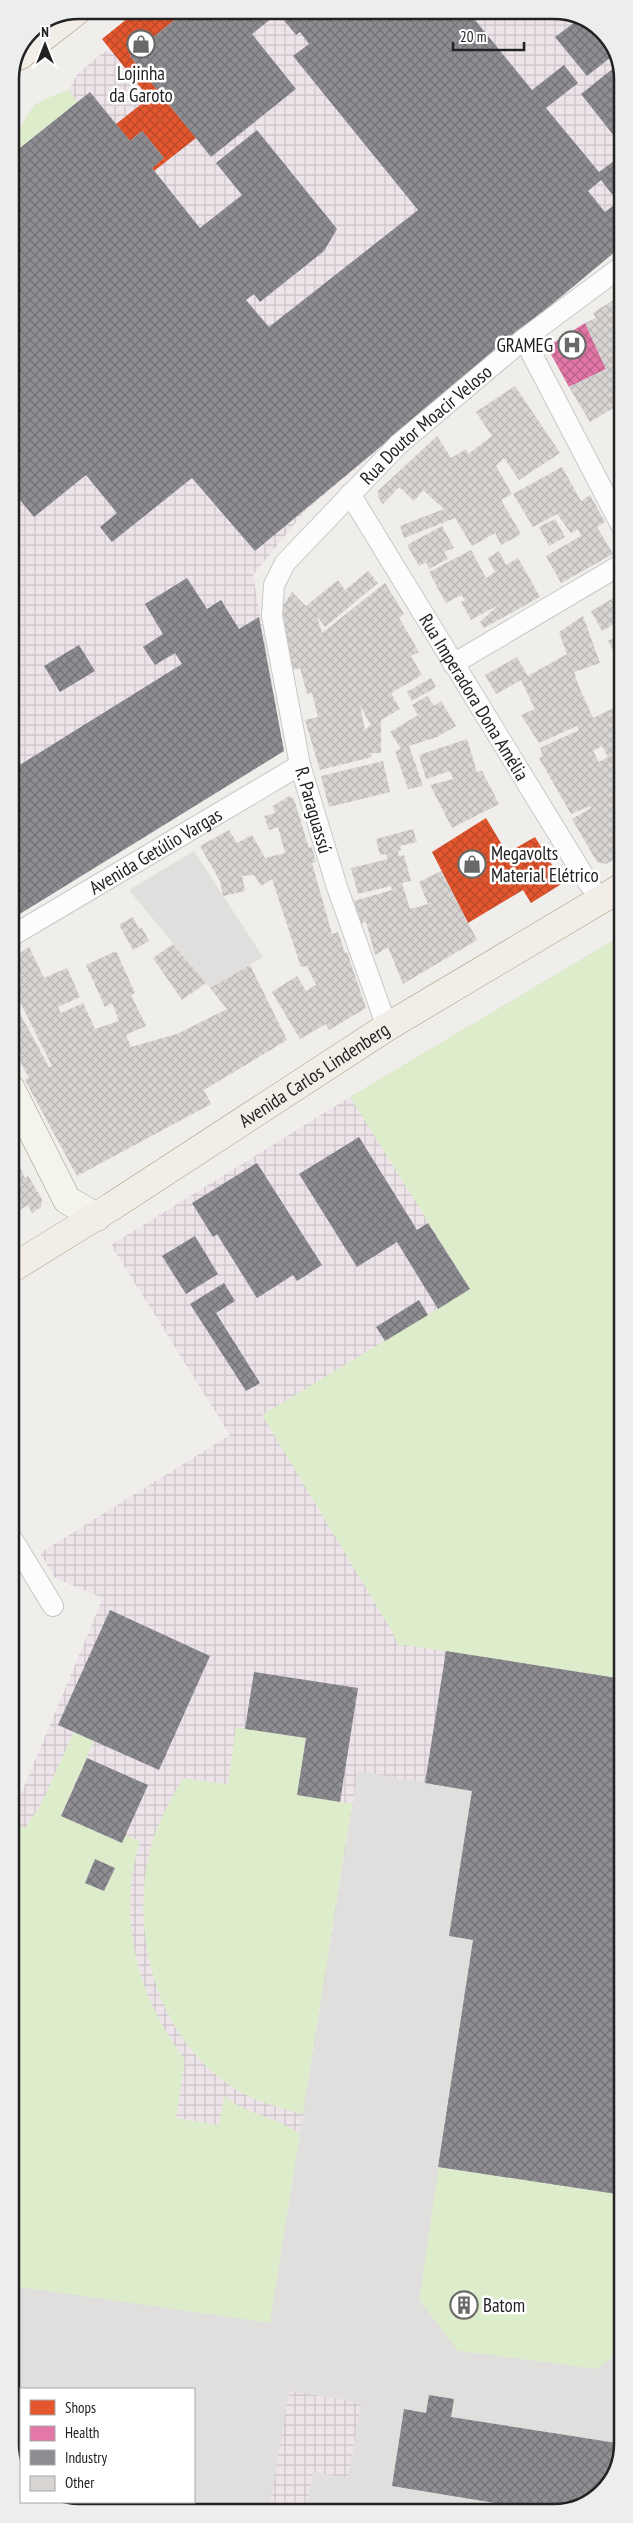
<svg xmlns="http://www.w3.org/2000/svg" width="633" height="2523" viewBox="0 0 633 2523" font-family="'PT Sans Narrow',sans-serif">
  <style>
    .industrial { fill: url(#industrial-grid) }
    .grass { fill: #ddeccb; fill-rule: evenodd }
    .parking { fill: #e0dfde }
    .shops { fill: url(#shops-cross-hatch) }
    .health { fill: url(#health-cross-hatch) }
    .industry { fill: url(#industry-cross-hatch); fill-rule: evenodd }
    .building { fill: url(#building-cross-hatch); fill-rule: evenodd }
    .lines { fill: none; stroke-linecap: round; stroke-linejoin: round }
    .street-casing { stroke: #c9c8c7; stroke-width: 22 }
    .secondary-casing { stroke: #999a82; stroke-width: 29 }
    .primary-casing { stroke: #a79c86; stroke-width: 29 }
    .street { stroke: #fdfcfc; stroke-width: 20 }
    .secondary { stroke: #f4f4ed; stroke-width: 28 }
    .primary { stroke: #f3ede7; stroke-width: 28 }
    .labels { text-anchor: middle; stroke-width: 5; stroke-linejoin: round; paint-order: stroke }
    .poi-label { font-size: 19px; fill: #222; stroke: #fff; text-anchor: start }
    .street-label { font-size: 19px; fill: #222; stroke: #fff }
    .rim { fill: none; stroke: #222; stroke-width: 2.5 }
  </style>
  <defs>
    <pattern id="industrial-grid" width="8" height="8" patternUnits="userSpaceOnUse" patternTransform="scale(1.25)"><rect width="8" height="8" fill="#ede4e9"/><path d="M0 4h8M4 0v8" fill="none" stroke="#cbc3c8"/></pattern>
    <pattern id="shops-cross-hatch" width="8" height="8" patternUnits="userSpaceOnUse" patternTransform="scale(1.25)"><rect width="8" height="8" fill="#e4572e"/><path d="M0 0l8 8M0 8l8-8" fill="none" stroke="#b84827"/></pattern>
    <pattern id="health-cross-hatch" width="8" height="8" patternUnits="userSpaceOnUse" patternTransform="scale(1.25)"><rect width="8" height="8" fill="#e377a8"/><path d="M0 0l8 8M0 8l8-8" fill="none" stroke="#b86188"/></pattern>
    <pattern id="industry-cross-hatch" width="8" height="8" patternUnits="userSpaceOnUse" patternTransform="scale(1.25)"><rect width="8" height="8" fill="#8d8d92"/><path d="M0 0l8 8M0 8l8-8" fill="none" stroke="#737377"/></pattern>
    <pattern id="building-cross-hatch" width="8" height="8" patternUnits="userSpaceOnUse" patternTransform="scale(1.25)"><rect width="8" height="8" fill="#d7d4d2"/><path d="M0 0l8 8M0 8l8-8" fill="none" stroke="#b8b6b4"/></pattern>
  </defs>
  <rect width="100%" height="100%" fill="#f0eeeb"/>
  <g class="industrial">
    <path d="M138,10l425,1 37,16 22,38v181l-316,264 -53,65 31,176 -274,169v-779l12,-12 7,-17 7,-8 33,-14 9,-17 31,-25 -7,-9z"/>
    <path d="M622,935l1,1510 -17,45 -38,22 -485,1 -15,-2 -21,-9h147v-113h-173v86l-10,-17v-640l92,-220 -48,-20 -15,-25 190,-118 -119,-190 239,-148z"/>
  </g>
  <g class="grass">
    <path d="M69,90l9,12 -68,54v-15c11,-9 12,-19 20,-30 9,-12 25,-16 39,-21z"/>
    <path d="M622,935l1,744 -218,-34 -6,2 -6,-14 -131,-218 208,-126 -120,-192z"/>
    <path d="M236,1727l70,11 -8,57 54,9 -49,310c-25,-6 -49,-13 -71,-27 -74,-49 -102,-149 -83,-233 6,-27 20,-52 34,-76l45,6z"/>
    <path d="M74,1732l20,9 -33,74 61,28 4,-8 14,6c-24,77 -2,156 45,219l-9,58 43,7 5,-29c22,18 53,21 76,38l-30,189 -259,-37v-467l14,9 16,-24zM95,1859l20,9 -11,23 -19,-8z"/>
    <path d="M438,2167l185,28v156l-27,18 -138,-18 -39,-51zM462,2293l9,2 5,8 -4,9 -9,4 -8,-5c-5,-9 -2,-15 7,-18z"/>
  </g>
  <g class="parking">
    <path d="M194,851l69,106 -53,31 -81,-98z"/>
    <path d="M358,1771l114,20 -23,145 24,4 -54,360 39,51 138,18 27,-18v93l-172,-27 3,-18 -25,-4 -3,18 -22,-4 -12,77 158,26h-244l7,-40 35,6 13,-75 -72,-12 -20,121 -186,1 -15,-2 -21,-9h147v-113h-173v86l-10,-17v-172l259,37z"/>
  </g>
  <g class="shops">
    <path d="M138,10h49l-57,46 66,82 -42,33 -2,-3 12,-10 -22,-27 -12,10 -14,-17 33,-26 -47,-59z"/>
    <path d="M486,818l21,35 28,-16 28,46 -32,20 -8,-13 -55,33 -36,-71z"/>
  </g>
  <path class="health" d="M585,323l21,46 -37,18 -22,-40z"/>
  <g class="industry">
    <path d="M187,10h280l65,80 32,-25 14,18 -32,25 53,64 23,-17v91l-367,305 -63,-73 -80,64 -12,-15 17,-14 -31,-38 -52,42 -24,-29v-224l6,-4 -6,-7v-42l7,-5 -7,-9v-41l80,-64 40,49 12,-10 22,27 -12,10 48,60 42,-33 -26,-32 41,-33 80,99 -13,22 -64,51 -6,-8 -8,6 23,27 149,-117 -125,-154 16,-12 -9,-12 -4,3 -18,-22 -26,21 44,55 -85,68 -81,-101zM601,180l17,22 -13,10 -17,-21z"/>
    <path d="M567,12l33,15 15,27 -28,22 -32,-39 20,-15z"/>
    <path d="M620,63l2,2v81l-41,-52z"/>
    <path d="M187,578l20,31 14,-9 18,29 20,-12 25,134 -274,169v-149l172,-107 -7,-11 -20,12 -12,-18 20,-13 -18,-30z"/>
    <path d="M79,645l16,26 -35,21 -16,-26z"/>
    <path d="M359,1137l58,93 11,-7 42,66 -32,20 -41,-67 -40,25 -58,-93z"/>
    <path d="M257,1163l65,102 -25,16 -4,-6 -36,23 -40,-64 -4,3 -21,-34z"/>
    <path d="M195,1236l23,38 -32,20 -24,-38z"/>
    <path d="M224,1283l11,18 -19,12 44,70 -14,8 -56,-87z"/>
    <path d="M419,1300l9,15 -43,26 -9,-14z"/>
    <path d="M110,1610l100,46 -51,114 -101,-45z"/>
    <path d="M446,1651l177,28v516l-185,-28 35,-227 -24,-4 23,-145 -47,-8z"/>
    <path d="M254,1672l104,16 -18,114 -43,-7 9,-57 -61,-9z"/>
    <path d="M87,1758l61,27 -26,58 -61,-27z"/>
    <path d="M95,1859l20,9 -11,23 -19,-8z"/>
    <circle cx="464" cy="2304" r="11"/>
    <path d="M429,2395l25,4 -3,18 172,27 -17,46 -38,22h-18l-158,-26 12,-77 22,4z"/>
  </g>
  <g class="building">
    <path d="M615,299l5,10 2,-1v95l-32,19 -21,-35 37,-18 -21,-46 11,-5 -3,-5z"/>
    <path d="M515,386l45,67 -41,27 -15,-22 -8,8 16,28 -11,6 20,34 -20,11 -6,-12 -23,13 -17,-28 -51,20 -4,-12 44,-17 -21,-19 -9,11 -15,-14 -16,17 -5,-7v-6l59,-55 14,22 15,-9 2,5 24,-18 -16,-24z"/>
    <path d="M622,466v14l-6,-11z"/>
    <path d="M562,467l19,34 9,-6 15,27 -8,5 16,27 -52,29 -15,-27 35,-20 -3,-7 -7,4 -14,-19 -24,13 -20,-33z"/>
    <path d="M555,519l10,18 -16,9 -10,-19z"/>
    <path d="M442,526l12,22 -10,4 4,7 -19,10 -3,-7 -7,4 -12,-21z"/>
    <path d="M471,550l15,28 9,-6 -7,-14 11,-7 7,14 12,-7 22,39 -56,31 -4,-6 18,-17 -27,15 -10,-18 4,-2 -4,-5 -15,8 -17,-31z"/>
    <path d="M368,571l10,12 -53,44 -8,-11 5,17 63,-50 19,31 -5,4 20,34 -8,4 11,19 -31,18 9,16 -19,11v33h-10l1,4 -52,13 -15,-50 13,-3 -6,-24 -5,1 -7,-26 -8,2 -10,-63 10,-15 14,14 32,-26 7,10zM360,706l11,19 -6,5z"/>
    <path d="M622,593v27l-20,11 -11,-20z"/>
    <path d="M583,616l17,47 -26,9 6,17 13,29 29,-14v151l-16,9 -9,-2 -25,-43 19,-11 -1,-2 -19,8 -32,-56 4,-2 -3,-8 39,-18 -2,-4 -38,17 -18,-28 14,-6 -14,-29 -25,14 -11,-19 32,-18 11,19 39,-22 -8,-22zM602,746l6,11 -9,5 -6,-11z"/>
    <path d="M622,633v34l-14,-26z"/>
    <path d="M431,678l5,9 -24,14 -5,-9z"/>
    <path d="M427,696l7,10 7,-5 15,25 -19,11 -28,9 14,40 -15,3 -13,-38 6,-2 -11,-17 28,-17 -6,-10z"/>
    <path d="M467,739l10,33 5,-1 17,33 -47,24 -22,-43 23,-6 -3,-8 -24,8 -7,-24z"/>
    <path d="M383,761l7,31 -61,15 -8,-31z"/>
    <path d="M289,796l5,3 15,49 3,-1 4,15 -4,1 20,71 6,-2 7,21 2,-1 19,56 -37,22 -3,-6 -26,15 -28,-47 25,-16 9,15 10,-6 -9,-19 -6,1 -29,-88 -11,7 -7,-11 -12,1 3,15 -22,5 -3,-15 -20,-35 29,-16 8,13 15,-8 13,23 20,-5 -7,-26 -9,3 -5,-14 11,-3 -2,-7z"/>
    <path d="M413,829l4,13 -17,4 1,4 -3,1 1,5 5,-1 7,26 -9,2 8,26 18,-5 -9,-22 22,-11 36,69 -74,44 -15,-37 -13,8 -9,-33 -5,1 -7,-22 38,-11 -1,-4 -33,8 -7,-26 37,-9 -2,-5 -6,1 -4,-16z"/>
    <path d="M133,917l6,12 3,-1 7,13 -16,9 -14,-25z"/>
    <path d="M173,944l33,39 -24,17 -29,-42z"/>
    <path d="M29,947l15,31 23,-10 13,29 -22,10 3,6 22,-10 12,26 24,-8 -7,-18 -7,4 -19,-42 30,-14 19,42 -4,2 15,31 -20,9 5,12 46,-13 50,-25 -17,-21 40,-23 37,75 -83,50 7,14 -134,72 -52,-96 4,-2 -18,-34 -1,-32 7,-4 32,59 3,-1 -34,-68 -8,4v-43z"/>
    <path d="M11,1131l10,24 -10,4z"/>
    <path d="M19,1166l6,12 3,-2 14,23 -1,8 -9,6 -4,-8 -17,10v-44z"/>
    <path d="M11,1618l6,10 -6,3z"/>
  </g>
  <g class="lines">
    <g class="street-casing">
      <g id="street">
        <path d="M524,339l98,188"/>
        <path id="s1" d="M350,494l237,387 13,18"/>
        <path d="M453,664l169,-100"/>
        <path id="s2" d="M10,937l290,-172"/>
        <path id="s3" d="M387,1027l-50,-140 -37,-122 -28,-149 2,-31 11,-22 113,-118 126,-106 98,-73"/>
        <path d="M11,1537l42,69"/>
      </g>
    </g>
    <g class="secondary-casing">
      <path id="secondary" d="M11,1089l56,111 30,17"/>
    </g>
    <g class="primary-casing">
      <g id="primary">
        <path d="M19,56l59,-46"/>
        <path id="s4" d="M11,1269l100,-62 276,-180 235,-140"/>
      </g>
    </g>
    <use href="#street" class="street"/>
    <use href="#secondary" class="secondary"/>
    <use href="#primary" class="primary"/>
  </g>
  <defs>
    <g id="shop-ring" transform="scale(1.4375)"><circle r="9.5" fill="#fff" stroke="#6a6968" stroke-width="1.5"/><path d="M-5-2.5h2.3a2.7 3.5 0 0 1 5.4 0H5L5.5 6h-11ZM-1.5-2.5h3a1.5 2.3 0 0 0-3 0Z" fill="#6a6968"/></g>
    <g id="hospital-ring" transform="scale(1.4375)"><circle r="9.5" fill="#fff" stroke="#6a6968" stroke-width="1.5"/><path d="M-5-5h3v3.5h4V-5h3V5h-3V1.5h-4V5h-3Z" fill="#6a6968"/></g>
    <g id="building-ring" transform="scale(1.4375)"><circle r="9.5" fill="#fff" stroke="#6a6968" stroke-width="1.5"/><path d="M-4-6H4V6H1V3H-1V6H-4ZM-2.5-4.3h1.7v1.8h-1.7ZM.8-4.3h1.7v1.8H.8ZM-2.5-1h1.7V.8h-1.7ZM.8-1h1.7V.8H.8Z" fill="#6a6968"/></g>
  </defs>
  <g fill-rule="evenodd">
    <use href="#shop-ring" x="141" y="44"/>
    <use href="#hospital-ring" x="572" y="345"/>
    <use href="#shop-ring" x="472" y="864"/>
    <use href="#building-ring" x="464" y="2305"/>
  </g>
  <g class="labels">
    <g class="poi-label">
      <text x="141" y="80" text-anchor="middle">Lojinha<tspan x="141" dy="22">da Garoto</tspan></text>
      <text x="553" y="352" text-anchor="end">GRAMEG</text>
      <text x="491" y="860">Megavolts<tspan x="491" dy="22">Material Elétrico</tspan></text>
      <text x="483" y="2312">Batom</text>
    </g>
    <g class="street-label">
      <text dy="7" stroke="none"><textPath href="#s3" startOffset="681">Rua Doutor Moacir Veloso</textPath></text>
      <text dy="7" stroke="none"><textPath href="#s1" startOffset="238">Rua Imperadora Dona Amélia</textPath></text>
      <text transform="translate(314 810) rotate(74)" y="7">R. Paraguassú</text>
      <text dy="7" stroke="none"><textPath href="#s2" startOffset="169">Avenida Getúlio Vargas</textPath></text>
      <text dy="7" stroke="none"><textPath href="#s4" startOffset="360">Avenida Carlos Lindenberg</textPath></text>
    </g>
  </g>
  <path d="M0 0H633V2523H0ZM79 19H554A60 60 0 0 1 614 79V2444A60 60 0 0 1 554 2504H79A60 60 0 0 1 19 2444V79A60 60 0 0 1 79 19Z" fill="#ededed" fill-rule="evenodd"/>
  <path class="rim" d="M79 19H554A60 60 0 0 1 614 79V2444A60 60 0 0 1 554 2504H79A60 60 0 0 1 19 2444V79A60 60 0 0 1 79 19Z"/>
  <rect x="20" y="2388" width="175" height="115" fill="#ffffff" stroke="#a7a7a7"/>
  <rect x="30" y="2400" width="25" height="15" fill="#e4572e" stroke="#a7a7a7"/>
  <text x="65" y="2413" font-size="15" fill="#222222">Shops</text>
  <rect x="30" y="2426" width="25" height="15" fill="#e377a8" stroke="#a7a7a7"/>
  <text x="65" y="2438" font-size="15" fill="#222222">Health</text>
  <rect x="30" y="2450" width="25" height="15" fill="#8d8d92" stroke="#a7a7a7"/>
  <text x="65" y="2463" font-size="15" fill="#222222">Industry</text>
  <rect x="30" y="2476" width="25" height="15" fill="#d7d4d2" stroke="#a7a7a7"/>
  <text x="65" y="2488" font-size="15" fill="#222222">Other</text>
  <g transform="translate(45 45)" stroke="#ffffff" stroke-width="4" paint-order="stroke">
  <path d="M0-4L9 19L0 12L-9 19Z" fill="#222222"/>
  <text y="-8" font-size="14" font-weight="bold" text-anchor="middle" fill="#222222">N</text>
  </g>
  <path d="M453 42v8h71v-8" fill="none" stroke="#222222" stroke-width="2.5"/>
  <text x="460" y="42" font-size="15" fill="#222222" stroke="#ffffff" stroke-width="4" paint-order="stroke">20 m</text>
</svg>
